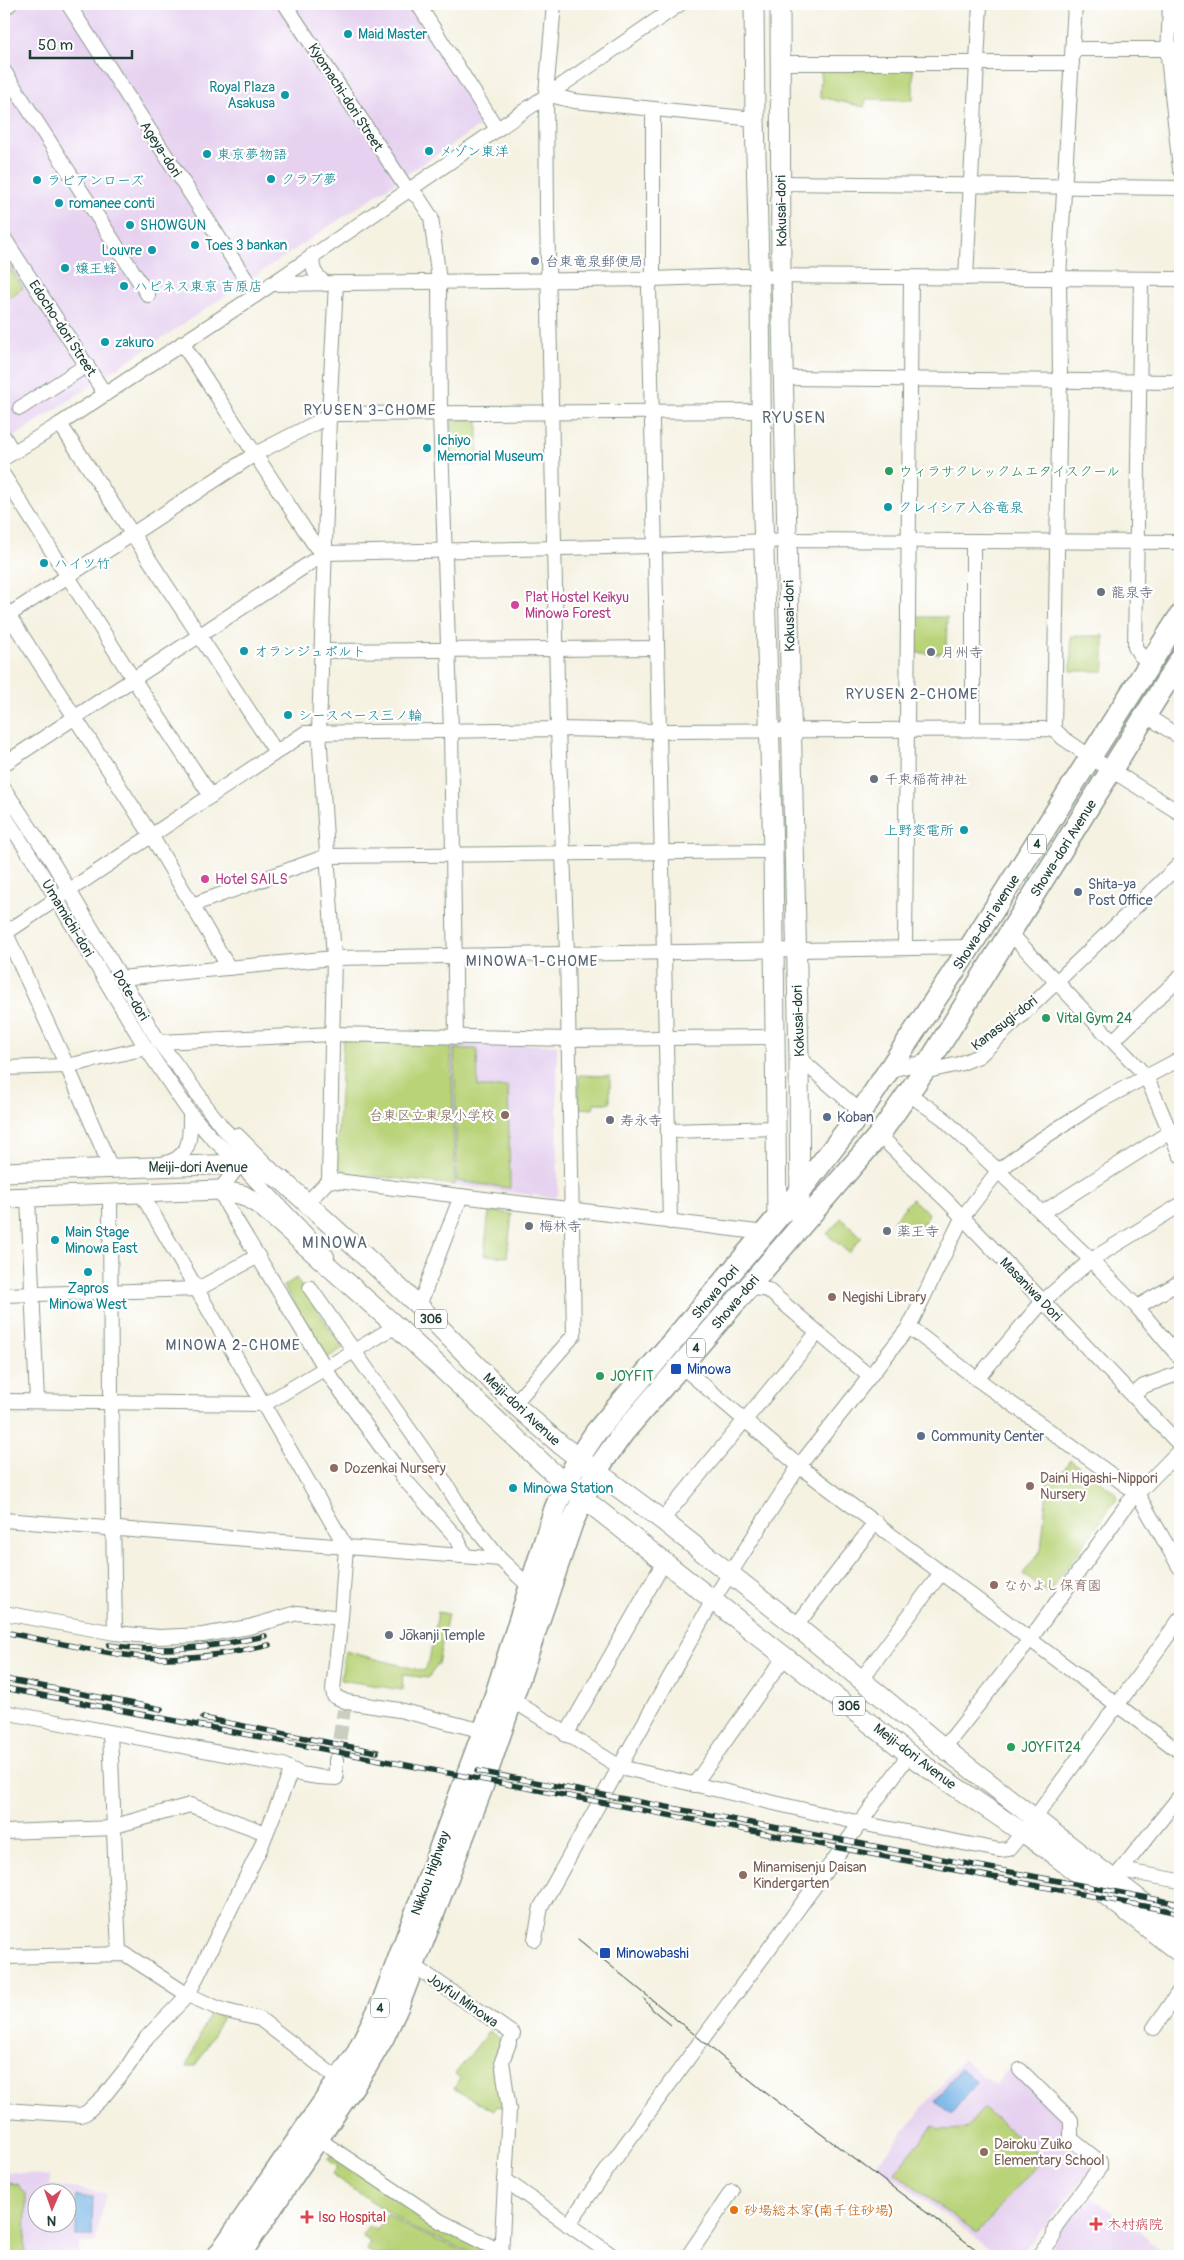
<svg xmlns="http://www.w3.org/2000/svg" width="1184" height="2260" viewBox="0 0 1184 2260" font-family="Pangolin,'Klee One',sans-serif">
  <style>
    .built { fill: #e6d2f0; fill-rule: evenodd }
    .green { fill: #b9d378; stroke: #6c8856 }
    .water { fill: #71b0e5; stroke: #48768c }
    .lines { fill: none; stroke-linecap: round; stroke-linejoin: round }
    .minor-tunnel { stroke: #cacebf; stroke-width: 14; stroke-dasharray: 14 7; stroke-linecap: butt }
    .minor-casing { stroke: #8a988b; stroke-width: 16 }
    .major-casing { stroke: #8a988b; stroke-width: 21 }
    .highway-casing { stroke: #8a988b; stroke-width: 24 }
    .minor { stroke: #fff; stroke-width: 14 }
    .major { stroke: #fff; stroke-width: 19 }
    .highway { stroke: #fff; stroke-width: 21 }
    .tram { stroke: #1f3d34; stroke-width: 1 }
    .rail-casing { stroke: #1f3d34; stroke-width: 5.5 }
    .rail { stroke: #fff; stroke-width: 4; stroke-dasharray: 11; stroke-linecap: butt }
    .culture-dot { fill: #0f9aa8; stroke: #fff; stroke-width: 2 }
    .service-dot { fill: #5c6f8a; stroke: #fff; stroke-width: 2 }
    .leisure-dot { fill: #2e9e5b; stroke: #fff; stroke-width: 2 }
    .worship-dot { fill: #6b7280; stroke: #fff; stroke-width: 2 }
    .hotel-dot { fill: #d1479c; stroke: #fff; stroke-width: 2 }
    .education-dot { fill: #8d6e63; stroke: #fff; stroke-width: 2 }
    .transit-dot { fill: #1a4fb4; stroke: #fff; stroke-width: 2 }
    .food-dot { fill: #e8710a; stroke: #fff; stroke-width: 2 }
    .health-dot { fill: #e0444e; stroke: #fff; stroke-width: 2 }
    .labels { text-anchor: middle; stroke-width: 4.5; stroke-linejoin: round; paint-order: stroke }
    .shield { fill: #fff; stroke: #627771; stroke-width: 1 }
    .shield-label { font-size: 12px; font-weight: bold; fill: #1f3d34 }
    .culture-label { font-size: 14px; fill: #0d838f; stroke: #fff; text-anchor: start }
    .street-label { font-size: 14px; fill: #1f3d34; stroke: #fff }
    .service-label { font-size: 14px; fill: #4e5e75; stroke: #fff; text-anchor: start }
    .leisure-label { font-size: 14px; fill: #27864d; stroke: #fff; text-anchor: start }
    .worship-label { font-size: 14px; fill: #5b616d; stroke: #fff; text-anchor: start }
    .hotel-label { font-size: 14px; fill: #b23c85; stroke: #fff; text-anchor: start }
    .education-label { font-size: 14px; fill: #785e54; stroke: #fff; text-anchor: start }
    .transit-label { font-size: 14px; fill: #164399; stroke: #fff; text-anchor: start }
    .food-label { font-size: 14px; fill: #c56008; stroke: #fff; text-anchor: start }
    .health-label { font-size: 14px; fill: #be3a42; stroke: #fff; text-anchor: start }
    .neighbourhood-label { font-size: 15px; letter-spacing: 1px; fill: #566571; stroke: #fff }
    .quarter-label { font-size: 16px; letter-spacing: 1px; fill: #566571; stroke: #fff }
  </style>
  <rect width="100%" height="100%" fill="#fff"/>
  <filter id="ink" filterUnits="userSpaceOnUse"><feTurbulence type="fractalNoise" baseFrequency=".02" numOctaves="2"/><feDisplacementMap in="SourceGraphic" scale="10" xChannelSelector="R" yChannelSelector="G"/><feConvolveMatrix kernelMatrix="1 2 1 2 8 2 1 2 1" color-interpolation-filters="sRGB"/></filter>
  <filter id="wash" filterUnits="userSpaceOnUse"><feTurbulence type="fractalNoise" baseFrequency=".0096" numOctaves="4" result="noise"/><feDisplacementMap in="SourceGraphic" scale="20" xChannelSelector="R" yChannelSelector="G"/><feGaussianBlur stdDeviation="1.12" result="paint"/><feColorMatrix in="noise" values="0 0 0 0 0 0 0 0 0 0 0 0 0 0 0 0 0 1.4 0 .05"/><feComposite in="paint" operator="in"/></filter>
  <g filter="url(#wash)">
    <rect width="100%" height="100%" fill="#f5f2e2"/>
    <g class="built">
      <path d="M4,4h406l77,117 -476,318 -7,-12z"/>
      <path d="M451,1042l106,3 1,150 -3,3 -100,-13z"/>
      <path d="M962,2059l33,26 14,-17 54,47 32,51 -76,90h-19l-123,-91z"/>
      <path d="M4,2171l46,5v9l56,8 -11,50h-15l-2,13h-74zM38,2192h30v30h-30z"/>
      <path d="M1086,2193l64,46 -1,2 22,15h-125l14,-28z"/>
    </g>
    <g class="green">
      <path d="M821,69h92v31l-47,-1 -2,8 -44,-10z"/>
      <path d="M4,258l19,30 -19,13z"/>
      <rect x="452" y="419" width="26" height="46"/>
      <path d="M917,617h30l-1,36h-30z"/>
      <rect x="1071" y="636" width="33" height="35"/>
      <path d="M343,1040l108,2 4,143 -109,-12 -10,-8z"/>
      <path d="M454,1049h23l1,38h30l2,101 -53,-7z"/>
      <path d="M579,1075l31,1v27h-16l-1,6 -15,-1z"/>
      <path d="M912,1199l17,15 -10,17 -11,-9 -6,7 -9,-8z"/>
      <path d="M489,1211l23,3 -5,43 -23,-2z"/>
      <path d="M841,1218l21,19 -13,16 -22,-19z"/>
      <path d="M296,1278l47,70 -16,10 -43,-72z"/>
      <path d="M1070,1460l45,32 2,6 -69,96 -25,-20 18,-24 7,-71 9,1z"/>
      <path d="M438,1612l10,2 -10,50 -10,14 -25,-3 -1,15 -61,-10 4,-29 78,20 6,-10z"/>
      <path d="M210,2012l13,5 -27,49h-9z"/>
      <path d="M489,2031l12,9 -3,24 5,43 -7,-1 -2,5 -40,-22 6,-11 -5,-4z"/>
      <path d="M984,2108l58,50 -65,76 -82,-62 38,-46 6,4 26,-1z"/>
      <path d="M332,2155l162,99v2h-14l-68,-28 -80,-53 6,-8 -11,-8z"/>
      <path d="M4,2183l14,1 8,10 -1,62h-21z"/>
      <path d="M387,2214l23,15 65,27h-97l-12,-6 4,-8 -8,-6 6,-10 9,4z"/>
    </g>
    <g class="water">
      <path d="M960,2069l17,13 -26,32 -16,-13z"/>
      <path d="M76,2196l17,1 -1,39h-16z"/>
    </g>
  </g>
  <g filter="url(#ink)">
    <g class="lines">
      <path class="minor-tunnel" d="M336,1760l8,-50"/>
      <g class="minor-casing">
        <g id="minor">
          <path d="M68,4l188,291"/>
          <path d="M285,4l122,185 11,8 13,20 8,64 1,133 11,317 5,306"/>
          <path d="M418,4l79,125"/>
          <path d="M1170,4l-2,52 12,113"/>
          <path d="M4,8l6,-4"/>
          <path d="M1073,49h107"/>
          <path d="M780,63h292"/>
          <path d="M4,71l144,224"/>
          <path d="M546,94l28,7 181,18"/>
          <path d="M653,110v161l-4,17 21,934"/>
          <path d="M780,183l400,5"/>
          <path d="M4,238l101,156"/>
          <path d="M313,254c-2,15 1,20 13,30"/>
          <path d="M966,278l14,-274"/>
          <path d="M1141,279l-6,368 5,8 11,8"/>
          <path d="M271,284l380,-5 90,-3 439,3"/>
          <path d="M182,343l134,204 9,6"/>
          <path d="M783,378l397,4"/>
          <path d="M20,408l67,-43"/>
          <path d="M60,424l216,328"/>
          <path d="M4,437l9,15"/>
          <path d="M4,458l56,-34 196,-129 424,-291"/>
          <path d="M4,476l126,198 81,122"/>
          <path d="M4,608l147,227 78,133"/>
          <path d="M4,618l251,-164 74,-38 9,-2 423,-3"/>
          <path d="M322,651l335,-3"/>
          <path d="M1145,715l35,22"/>
          <path d="M973,729v-188"/>
          <path d="M1054,729l6,-349 -1,-102 16,-274"/>
          <path d="M4,764l321,-211 329,-7 133,-6 393,2"/>
          <path d="M4,789l46,69 109,184 42,56"/>
          <path d="M4,815l33,51 109,182 44,65 21,24 29,27 87,92"/>
          <path d="M192,905l135,-49 446,-5"/>
          <path d="M4,929l63,137 44,102"/>
          <path d="M1010,933l136,143 34,79"/>
          <path d="M4,934l301,-201 253,-4 101,2 395,-2 9,9 29,20 88,55"/>
          <path d="M905,947c3,-223 3,-446 6,-669"/>
          <path d="M120,978l214,-20 636,-11"/>
          <path d="M1113,1041l67,-64"/>
          <path d="M159,1042l174,-8 235,5 208,-2"/>
          <path d="M799,1058l62,54"/>
          <path d="M4,1068l63,-2 79,-18"/>
          <path d="M890,1070l44,-10"/>
          <path d="M923,1072l36,-8 20,-8 201,-192"/>
          <path d="M196,1093l26,34 17,18 3,7 -2,12 -20,26 8,17 102,169 75,104 52,58 8,18"/>
          <path d="M909,1094l34,24 148,142 46,47 43,51"/>
          <path d="M669,1131l108,-3"/>
          <path d="M237,1135l38,38"/>
          <path d="M879,1135l69,67 232,243"/>
          <path d="M162,1164c30,-6 28,-26 28,-51"/>
          <path d="M329,1180l5,-222 -15,-226 10,-316 7,-133"/>
          <path d="M141,1193l205,354 -5,71 -8,71 1,7 13,6 52,8 85,21"/>
          <path d="M110,1194l1,208 4,231"/>
          <path d="M28,1197l9,204"/>
          <path d="M307,1203l22,-23 436,53"/>
          <path d="M1042,1213l128,-81 10,-4"/>
          <path d="M748,1287l20,3 101,86"/>
          <path d="M310,1288l122,174 34,54 34,43"/>
          <path d="M4,1295l194,-6 60,-33"/>
          <path d="M419,1306l42,-110"/>
          <path d="M1137,1307l43,-25"/>
          <path d="M909,1327l68,52 160,114 43,75"/>
          <path d="M681,1366l118,100 381,286"/>
          <path d="M977,1379l66,-78 48,-41 89,-55"/>
          <path d="M1132,1396l12,-10 36,-13"/>
          <path d="M4,1401l261,3 131,-78"/>
          <path d="M514,1404l60,-69 -7,-382 -9,-224 -11,-513 -1,-122 8,-90"/>
          <path d="M4,1520l496,39 30,28"/>
          <path d="M662,1520l155,-187"/>
          <path d="M4,1613l111,20 44,4 44,-2 46,-8 48,-14 44,5"/>
          <path d="M796,1626l80,-104"/>
          <path d="M860,1681l81,-108"/>
          <path d="M506,1696l114,71 240,56 139,27 10,-1 25,-30 146,-200"/>
          <path d="M4,1712l279,53 17,9 18,3 18,1v-18"/>
          <path d="M110,1733l9,220"/>
          <path d="M566,1735l98,-173"/>
          <path d="M944,1748l87,-110 97,-135 52,-53"/>
          <path d="M694,1785l92,-130"/>
          <path d="M115,1826l75,-21 76,28"/>
          <path d="M4,1832l111,-4"/>
          <path d="M1121,1870l59,11"/>
          <path d="M1109,1888l12,-18 59,-74"/>
          <path d="M535,1939l6,-32 172,-307 86,-134 110,-139 53,-109 36,-47 33,-25 69,-45 80,-42"/>
          <path d="M4,1957l121,-3 63,41 34,15 38,9 79,61"/>
          <path d="M413,1965l100,69"/>
          <path d="M1154,2028l26,-38"/>
          <path d="M1020,2070l51,50v19l29,23v5l-45,60 -2,12 -15,17"/>
          <path d="M4,2110l76,5 6,-2 18,-17 24,-30 19,-29 41,-42 72,-146 31,-78"/>
          <path d="M318,2139l122,82 62,31"/>
          <path d="M505,2180l108,76"/>
          <path d="M568,2225c111,-159 231,-312 341,-471"/>
          <path d="M501,2256l8,-146 -7,-49 7,-18"/>
          <path d="M688,2256l44,-65"/>
        </g>
      </g>
      <g class="major-casing">
        <g id="major">
          <path d="M754,4l1,115 5,178 2,187 11,367 4,367"/>
          <path d="M780,4l1,272 18,782 1,170"/>
          <path d="M4,1172l236,-8 23,5 20,12 136,125 95,98 47,41 101,75 134,106 148,122 236,183"/>
          <path d="M4,1198l216,-8 23,5 18,11 135,120 169,158 354,278 125,85 136,106"/>
        </g>
      </g>
      <g class="highway-casing">
        <g id="highway">
          <path d="M218,2256l138,-201 27,-54 104,-279 68,-213c11,-28 23,-52 41,-77l204,-241 61,-79 109,-165 210,-331"/>
          <path d="M239,2256l127,-189 17,-29 15,-32 83,-216 91,-267 24,-52 27,-38 256,-298 44,-63 257,-412"/>
        </g>
      </g>
      <use href="#minor" class="minor"/>
      <use href="#major" class="major"/>
      <use href="#highway" class="highway"/>
      <g class="tram">
        <path d="M578,1939l188,154 219,163"/>
        <path d="M644,1999l9,11 18,15"/>
      </g>
      <g class="rail-casing">
        <g id="rail">
          <path d="M4,1632c40,8 80,17 121,23 48,7 97,1 144,-10"/>
          <path d="M109,1645c54,9 104,2 156,-9"/>
          <path d="M4,1679l157,30"/>
          <path d="M4,1688l1176,225"/>
          <path d="M203,1718l174,34"/>
          <path d="M477,1771l703,133"/>
        </g>
      </g>
      <use href="#rail" class="rail"/>
    </g>
  </g>
  <g class="culture-dot">
    <circle cx="348" cy="34" r="5"/>
    <circle cx="285" cy="95" r="5"/>
    <circle cx="429" cy="151" r="5"/>
    <circle cx="207" cy="154" r="5"/>
    <circle cx="271" cy="179" r="5"/>
    <circle cx="37" cy="180" r="5"/>
    <circle cx="59" cy="203" r="5"/>
    <circle cx="130" cy="225" r="5"/>
    <circle cx="195" cy="245" r="5"/>
    <circle cx="152" cy="250" r="5"/>
    <circle cx="65" cy="268" r="5"/>
    <circle cx="124" cy="286" r="5"/>
    <circle cx="105" cy="342" r="5"/>
    <circle cx="427" cy="448" r="5"/>
    <circle cx="888" cy="507" r="5"/>
    <circle cx="44" cy="563" r="5"/>
    <circle cx="244" cy="651" r="5"/>
    <circle cx="288" cy="715" r="5"/>
    <circle cx="964" cy="830" r="5"/>
    <circle cx="55" cy="1240" r="5"/>
    <circle cx="88" cy="1272" r="5"/>
    <circle cx="513" cy="1488" r="5"/>
  </g>
  <g class="service-dot">
    <circle cx="535" cy="261" r="5"/>
    <circle cx="1078" cy="892" r="5"/>
    <circle cx="827" cy="1117" r="5"/>
    <circle cx="921" cy="1436" r="5"/>
  </g>
  <g class="leisure-dot">
    <circle cx="889" cy="471" r="5"/>
    <circle cx="1046" cy="1018" r="5"/>
    <circle cx="600" cy="1376" r="5"/>
    <circle cx="1011" cy="1747" r="5"/>
  </g>
  <g class="worship-dot">
    <circle cx="1101" cy="592" r="5"/>
    <circle cx="931" cy="652" r="5"/>
    <circle cx="874" cy="779" r="5"/>
    <circle cx="610" cy="1120" r="5"/>
    <circle cx="529" cy="1226" r="5"/>
    <circle cx="887" cy="1231" r="5"/>
    <circle cx="389" cy="1635" r="5"/>
  </g>
  <g class="hotel-dot">
    <circle cx="515" cy="605" r="5"/>
    <circle cx="205" cy="879" r="5"/>
  </g>
  <g class="education-dot">
    <circle cx="505" cy="1115" r="5"/>
    <circle cx="832" cy="1297" r="5"/>
    <circle cx="334" cy="1468" r="5"/>
    <circle cx="1030" cy="1486" r="5"/>
    <circle cx="994" cy="1585" r="5"/>
    <circle cx="743" cy="1875" r="5"/>
    <circle cx="984" cy="2152" r="5"/>
  </g>
  <g class="transit-dot">
    <rect x="670" y="1363" width="12" height="12" rx="2.5"/>
    <rect x="599" y="1947" width="12" height="12" rx="2.5"/>
  </g>
  <circle class="food-dot" cx="734" cy="2210" r="5"/>
  <g class="health-dot">
    <path d="M304.5 2209.5h5v5h5v5h-5v5h-5v-5h-5v-5h5z"/>
    <path d="M1093.5 2216.5h5v5h5v5h-5v5h-5v-5h-5v-5h5z"/>
  </g>
  <g class="labels">
    <g class="shield">
      <rect x="1028" y="834.5" width="18" height="19" rx="4"/>
      <rect x="415" y="1309.5" width="32" height="19" rx="4"/>
      <rect x="687" y="1338.5" width="18" height="19" rx="4"/>
      <rect x="833" y="1696.5" width="32" height="19" rx="4"/>
      <rect x="371" y="1998.5" width="18" height="19" rx="4"/>
    </g>
    <g class="shield-label">
      <text x="1037" y="848">4</text>
      <text x="431" y="1323">306</text>
      <text x="696" y="1352">4</text>
      <text x="849" y="1710">306</text>
      <text x="380" y="2012">4</text>
    </g>
    <g class="culture-label">
      <text x="358" y="39">Maid Master</text>
      <text x="275" y="92" text-anchor="end">Royal Plaza<tspan x="275" dy="16">Asakusa</tspan></text>
      <text x="439" y="156">メゾン東洋</text>
      <text x="217" y="159">東京夢物語</text>
      <text x="281" y="184">クラブ夢</text>
      <text x="47" y="185">ラビアンローズ</text>
      <text x="69" y="208">romanee conti</text>
      <text x="140" y="230">SHOWGUN</text>
      <text x="205" y="250">Toes 3 bankan</text>
      <text x="142" y="255" text-anchor="end">Louvre</text>
      <text x="75" y="273">嬢王蜂</text>
      <text x="134" y="291">ハピネス東京 吉原店</text>
      <text x="115" y="347">zakuro</text>
      <text x="437" y="445">Ichiyo<tspan x="437" dy="16">Memorial Museum</tspan></text>
      <text x="898" y="512">クレイシア入谷竜泉</text>
      <text x="54" y="568">ハイツ竹</text>
      <text x="254" y="656">オランジュポルト</text>
      <text x="298" y="720">シースペース三ノ輪</text>
      <text x="954" y="835" text-anchor="end">上野変電所</text>
      <text x="65" y="1237">Main Stage<tspan x="65" dy="16">Minowa East</tspan></text>
      <text x="88" y="1293" text-anchor="middle">Zapros<tspan x="88" dy="16">Minowa West</tspan></text>
      <text x="523" y="1493">Minowa Station</text>
    </g>
    <g class="street-label">
      <text transform="translate(346 97) rotate(57)" y="5">Kyomachi-dori Street</text>
      <text transform="translate(161 149) rotate(57)" y="5">Ageya-dori</text>
      <text transform="translate(781 211) rotate(-91)" y="5">Kokusai-dori</text>
      <text transform="translate(63 328) rotate(57)" y="5">Edocho-dori Street</text>
      <text transform="translate(789 616) rotate(-91)" y="5">Kokusai-dori</text>
      <text transform="translate(1063 848) rotate(-58)" y="5">Showa-dori Avenue</text>
      <text transform="translate(68 918) rotate(59)" y="5">Umamichi-dori</text>
      <text transform="translate(986 922) rotate(-57)" y="5">Showa-dori avenue</text>
      <text transform="translate(131 995) rotate(59)" y="5">Dote-dori</text>
      <text transform="translate(798 1021) rotate(-92)" y="5">Kokusai-dori</text>
      <text transform="translate(1004 1023) rotate(-38)" y="5">Kanasugi-dori</text>
      <text x="198" y="1172">Meiji-dori Avenue</text>
      <text transform="translate(1031 1289) rotate(46)" y="5">Masaniwa Dori</text>
      <text transform="translate(715 1292) rotate(-50)" y="5">Showa Dori</text>
      <text transform="translate(735 1302) rotate(-50)" y="5">Showa-dori</text>
      <text transform="translate(522 1409) rotate(43)" y="5">Meiji-dori Avenue</text>
      <text transform="translate(915 1756) rotate(37)" y="5">Meiji-dori Avenue</text>
      <text transform="translate(430 1873) rotate(-70)" y="5">Nikkou Highway</text>
      <text transform="translate(463 2000) rotate(35)" y="5">Joyful Minowa</text>
    </g>
    <g class="service-label">
      <text x="545" y="266">台東竜泉郵便局</text>
      <text x="1088" y="889">Shita-ya<tspan x="1088" dy="16">Post Office</tspan></text>
      <text x="837" y="1122">Koban</text>
      <text x="931" y="1441">Community Center</text>
    </g>
    <g class="leisure-label">
      <text x="899" y="476">ウィラサクレックムエタイスクール</text>
      <text x="1056" y="1023">Vital Gym 24</text>
      <text x="610" y="1381">JOYFIT</text>
      <text x="1021" y="1752">JOYFIT24</text>
    </g>
    <g class="worship-label">
      <text x="1111" y="597">龍泉寺</text>
      <text x="941" y="657">月州寺</text>
      <text x="884" y="784">千束稲荷神社</text>
      <text x="620" y="1125">寿永寺</text>
      <text x="539" y="1231">梅林寺</text>
      <text x="897" y="1236">薬王寺</text>
      <text x="399" y="1640">Jōkanji Temple</text>
    </g>
    <g class="hotel-label">
      <text x="525" y="602">Plat Hostel Keikyu<tspan x="525" dy="16">Minowa Forest</tspan></text>
      <text x="215" y="884">Hotel SAILS</text>
    </g>
    <g class="education-label">
      <text x="495" y="1120" text-anchor="end">台東区立東泉小学校</text>
      <text x="842" y="1302">Negishi Library</text>
      <text x="344" y="1473">Dozenkai Nursery</text>
      <text x="1040" y="1483">Daini Higashi-Nippori<tspan x="1040" dy="16">Nursery</tspan></text>
      <text x="1004" y="1590">なかよし保育園</text>
      <text x="753" y="1872">Minamisenju Daisan<tspan x="753" dy="16">Kindergarten</tspan></text>
      <text x="994" y="2149">Dairoku Zuiko<tspan x="994" dy="16">Elementary School</tspan></text>
    </g>
    <g class="transit-label">
      <text x="687" y="1374">Minowa</text>
      <text x="616" y="1958">Minowabashi</text>
    </g>
    <g class="food-label">
      <text x="744" y="2215">砂場総本家(南千住砂場)</text>
    </g>
    <g class="health-label">
      <text x="318" y="2222">Iso Hospital</text>
      <text x="1107" y="2229">木村病院</text>
    </g>
    <g class="neighbourhood-label">
      <text x="370" y="415">RYUSEN 3-CHOME</text>
      <text x="912" y="699">RYUSEN 2-CHOME</text>
      <text x="532" y="966">MINOWA 1-CHOME</text>
      <text x="233" y="1350">MINOWA 2-CHOME</text>
    </g>
    <g class="quarter-label">
      <text x="794" y="423">RYUSEN</text>
      <text x="335" y="1248">MINOWA</text>
    </g>
  </g>
  <rect width="1184" height="2260" fill="none" stroke="#fff" stroke-width="20"/>
  <g transform="translate(52 2208) rotate(182)"><circle r="24" fill="#ffffff" stroke="#a5b1ae"/>
  <path d="M0-4L9 19L0 12L-9 19Z" fill="#d1495b"/>
  <text y="-8" font-size="14" font-weight="bold" text-anchor="middle" fill="#1f3d34">N</text>
  </g>
  <path d="M30 50v8h102v-8" fill="none" stroke="#1f3d34" stroke-width="2.5"/>
  <text x="38" y="50" font-size="15" fill="#1f3d34" stroke="#ffffff" stroke-width="4" paint-order="stroke">50 m</text>
</svg>
